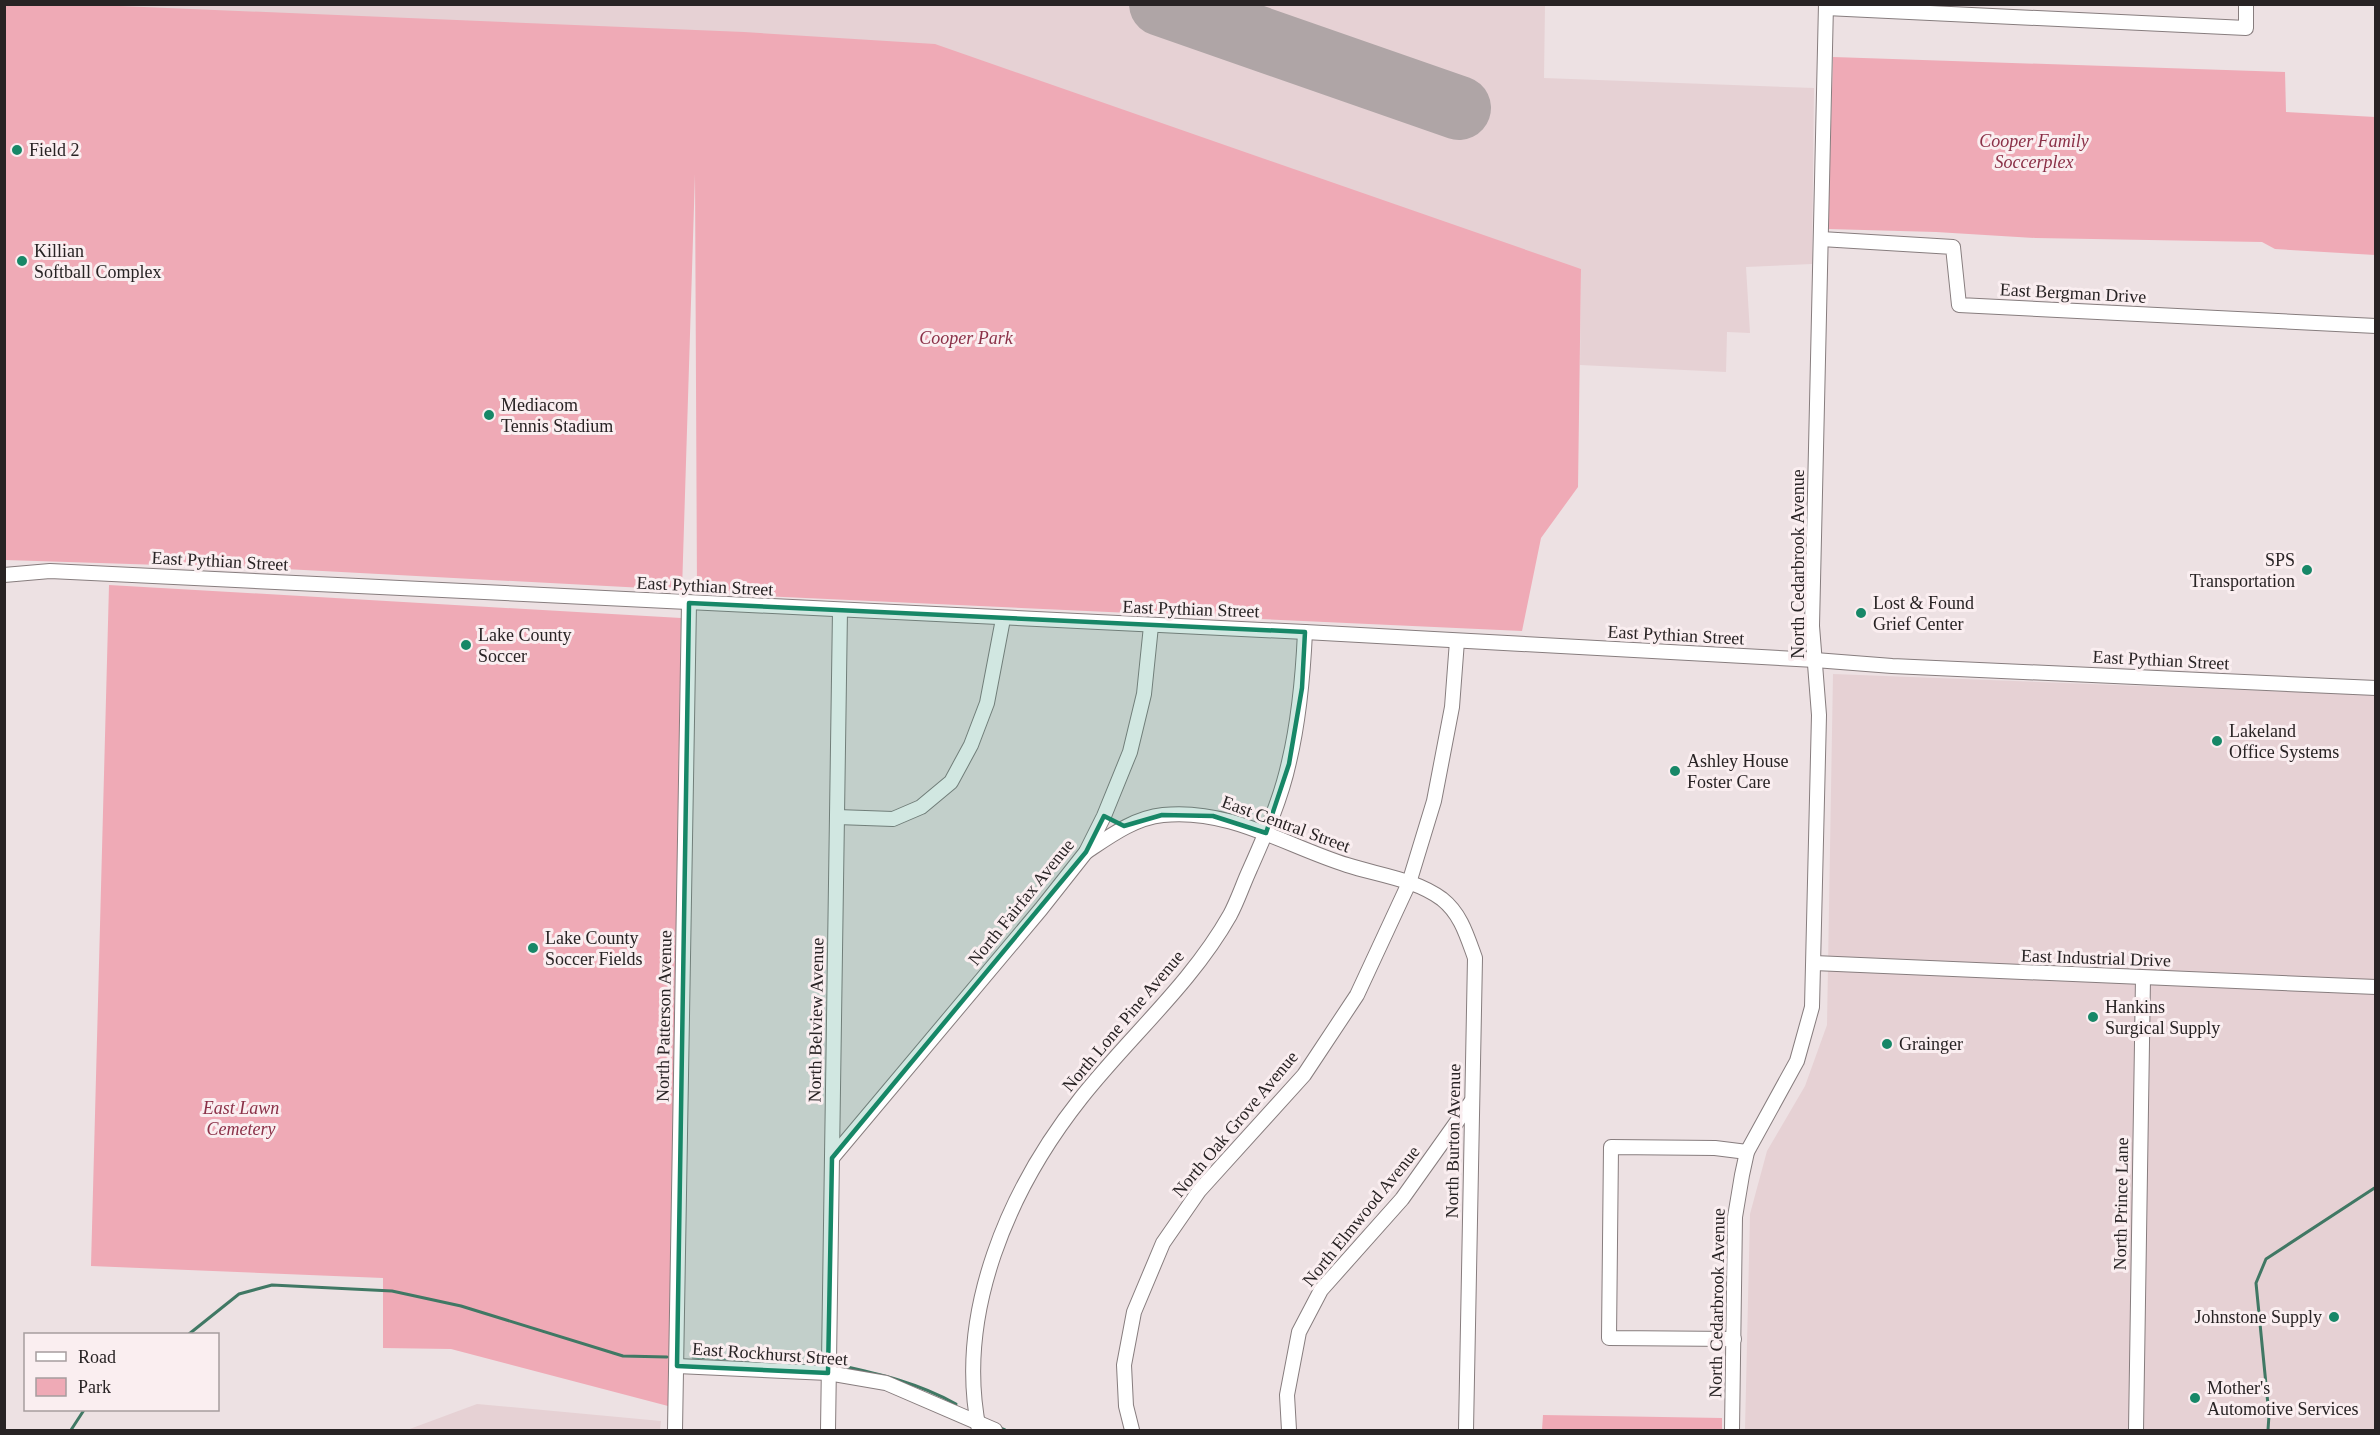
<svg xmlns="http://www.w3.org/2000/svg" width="2380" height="1435" viewBox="0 0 2380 1435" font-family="Georgia,serif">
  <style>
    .built { fill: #e6d1d4 }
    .green { fill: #efaab6 }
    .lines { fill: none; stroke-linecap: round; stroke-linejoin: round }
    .stream { stroke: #407864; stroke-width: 3 }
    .runway { stroke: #afa5a6; stroke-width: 64 }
    .minor-casing { stroke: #877d7e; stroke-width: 16 }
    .minor { stroke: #fff; stroke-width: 14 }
    .marked { fill: #178767; fill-opacity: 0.2; stroke: #178767; stroke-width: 4.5; stroke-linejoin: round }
    .poi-dot { fill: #178767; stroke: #faeef0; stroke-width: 2 }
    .labels { text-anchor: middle; stroke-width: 6; stroke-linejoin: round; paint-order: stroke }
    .park-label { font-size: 18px; font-style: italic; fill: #8b3148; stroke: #faeef0 }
    .poi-label { font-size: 18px; fill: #282324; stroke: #faeef0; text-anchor: start }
    .street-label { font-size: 18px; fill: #282324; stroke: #faeef0 }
  </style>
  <rect width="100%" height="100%" fill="#ede1e3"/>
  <g class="built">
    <path d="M92,5h1453l-1,73 270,10 -2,176 -66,3 4,66 -23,-1 -1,40 -146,-7 1,-96z"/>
    <path d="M1833,674l542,21v735h-630l5,-216 17,-63 38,-65 22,-61z"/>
    <path d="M477,1404l184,17 -1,9h-253z"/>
  </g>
  <g class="green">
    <path d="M5,4l91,1 648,27 191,12 646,225 -3,218 -37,51 -19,93 -825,-38 -2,-419 -13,416 -397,-21 -280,-9z"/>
    <path d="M1833,57l452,15 1,40 89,5v138l-100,-6 -13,-7 -226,-4 -100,-6 -108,-3z"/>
    <path d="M109,585l572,33 -13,788 -217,-57 -68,-1v-70l-292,-12z"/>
    <path d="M1543,1415l179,3v12h-180z"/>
  </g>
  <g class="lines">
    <g class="stream">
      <path d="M189,1334l50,-40 33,-9 120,6 69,15 162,50 44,1"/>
      <path d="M693,1357l50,2"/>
      <path d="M753,1359l64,3"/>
      <path d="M838,1365c42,9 80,18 118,39"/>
      <path d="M998,1427l7,3"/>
      <path d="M71,1430l13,-20"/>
      <path d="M2268,1430l1,-15 -13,-132 10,-24 110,-72"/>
    </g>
    <path class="runway" d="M1161,4l298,104"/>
    <g class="minor-casing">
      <g id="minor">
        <path d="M1826,8l420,20v-24"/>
        <path d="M1821,239l132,8 6,58 417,21"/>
        <path d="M4,575l46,-4 1255,61 510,28 77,6 484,22"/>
        <path d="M837,817l56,2 28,-12 30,-25 20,-37 16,-42 16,-84"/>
        <path d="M1086,852c24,-16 48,-34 77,-37 67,-7 123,31 184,50 31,10 68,14 95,34 19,15 25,37 33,59l-9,472"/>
        <path d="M1814,963l562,24"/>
        <path d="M832,1158l209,-249 45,-57 18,-36 26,-64 14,-58 7,-68"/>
        <path d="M1734,1339l-125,-1 2,-191 104,1 32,4"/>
        <path d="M677,1366l151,7 58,10 109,47"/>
        <path d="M675,1430l14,-827"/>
        <path d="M828,1430l12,-820"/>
        <path d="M979,1430c-24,-117 30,-241 102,-332 49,-62 110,-114 149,-183 8,-15 13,-31 20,-46 15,-34 31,-70 39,-107 10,-42 14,-86 16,-130"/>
        <path d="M1132,1430l-6,-24 -2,-41 10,-53 29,-69 36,-52 105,-116 53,-80 52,-112 25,-82 18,-94 5,-66"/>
        <path d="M1289,1430l-2,-35 12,-63 22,-42 81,-91 69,-97"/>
        <path d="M1732,1430l3,-213 7,-42 5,-23 50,-91 15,-54 7,-292 -7,-89 14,-622"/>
        <path d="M2136,1430l7,-452"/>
      </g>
    </g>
    <use href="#minor" class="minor"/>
  </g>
  <path class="marked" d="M689,603l616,29 -3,56 -13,76 -23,69 -53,-17 -51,-1 -38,11 -20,-10 -18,36 -254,306 -4,215 -151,-7z"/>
  <g class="poi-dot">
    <circle cx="17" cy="150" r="6"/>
    <circle cx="22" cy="261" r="6"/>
    <circle cx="489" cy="415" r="6"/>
    <circle cx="2307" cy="570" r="6"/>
    <circle cx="1861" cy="613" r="6"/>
    <circle cx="466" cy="645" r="6"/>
    <circle cx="2217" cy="741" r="6"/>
    <circle cx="1675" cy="771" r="6"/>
    <circle cx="533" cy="948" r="6"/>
    <circle cx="2093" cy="1017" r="6"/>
    <circle cx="1887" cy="1044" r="6"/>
    <circle cx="2334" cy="1317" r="6"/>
    <circle cx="2195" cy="1398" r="6"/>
  </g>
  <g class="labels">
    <g class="park-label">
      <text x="2034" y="147">Cooper Family<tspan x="2034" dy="21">Soccerplex</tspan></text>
      <text x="966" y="344">Cooper Park</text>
      <text x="241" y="1114">East Lawn<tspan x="241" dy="21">Cemetery</tspan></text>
    </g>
    <g class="poi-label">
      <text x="29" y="156">Field 2</text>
      <text x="34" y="257">Killian<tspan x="34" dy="21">Softball Complex</tspan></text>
      <text x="501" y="411">Mediacom<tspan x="501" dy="21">Tennis Stadium</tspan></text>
      <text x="2295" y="566" text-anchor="end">SPS<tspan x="2295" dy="21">Transportation</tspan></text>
      <text x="1873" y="609">Lost &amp; Found<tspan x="1873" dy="21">Grief Center</tspan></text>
      <text x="478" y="641">Lake County<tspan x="478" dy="21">Soccer</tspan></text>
      <text x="2229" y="737">Lakeland<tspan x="2229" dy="21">Office Systems</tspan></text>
      <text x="1687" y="767">Ashley House<tspan x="1687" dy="21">Foster Care</tspan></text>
      <text x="545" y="944">Lake County<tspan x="545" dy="21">Soccer Fields</tspan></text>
      <text x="2105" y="1013">Hankins<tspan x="2105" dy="21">Surgical Supply</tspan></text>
      <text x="1899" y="1050">Grainger</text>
      <text x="2322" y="1323" text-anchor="end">Johnstone Supply</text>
      <text x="2207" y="1394">Mother's<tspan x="2207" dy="21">Automotive Services</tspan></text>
    </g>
    <g class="street-label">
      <text transform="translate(2073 293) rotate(3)" y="6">East Bergman Drive</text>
      <text transform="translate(220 561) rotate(3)" y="6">East Pythian Street</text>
      <text transform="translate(1798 564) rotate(-90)" y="6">North Cedarbrook Avenue</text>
      <text transform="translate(705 586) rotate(3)" y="6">East Pythian Street</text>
      <text transform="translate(1191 609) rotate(2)" y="6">East Pythian Street</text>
      <text transform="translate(1676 635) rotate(3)" y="6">East Pythian Street</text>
      <text transform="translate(2161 660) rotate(3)" y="6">East Pythian Street</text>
      <text transform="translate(1286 824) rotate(20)" y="6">East Central Street</text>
      <text transform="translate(1021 902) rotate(-51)" y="6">North Fairfax Avenue</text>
      <text transform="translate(2096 958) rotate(2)" y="6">East Industrial Drive</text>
      <text transform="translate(664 1016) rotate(-89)" y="6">North Patterson Avenue</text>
      <text transform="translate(816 1020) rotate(-89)" y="6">North Belview Avenue</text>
      <text transform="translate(1123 1021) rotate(-50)" y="6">North Lone Pine Avenue</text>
      <text transform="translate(1235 1124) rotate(-50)" y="6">North Oak Grove Avenue</text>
      <text transform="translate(1453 1141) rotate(-89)" y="6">North Burton Avenue</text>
      <text transform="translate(2121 1204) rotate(-89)" y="6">North Prince Lane</text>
      <text transform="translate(1361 1216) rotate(-51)" y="6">North Elmwood Avenue</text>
      <text transform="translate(1717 1303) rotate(-89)" y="6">North Cedarbrook Avenue</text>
      <text transform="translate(770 1354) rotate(4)" y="6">East Rockhurst Street</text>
    </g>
  </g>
  <rect width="2380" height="1435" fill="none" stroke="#282324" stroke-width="12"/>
  <rect x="24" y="1333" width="195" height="78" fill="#faeef0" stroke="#a69d9e" stroke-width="1.5"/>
  <rect x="36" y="1352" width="30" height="9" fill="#ffffff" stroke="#a69d9e" stroke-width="1.5"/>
  <text x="78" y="1363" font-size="18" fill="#282324">Road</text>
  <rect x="36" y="1378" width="30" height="18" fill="#efaab6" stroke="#a69d9e" stroke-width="1.5"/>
  <text x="78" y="1393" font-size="18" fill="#282324">Park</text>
</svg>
